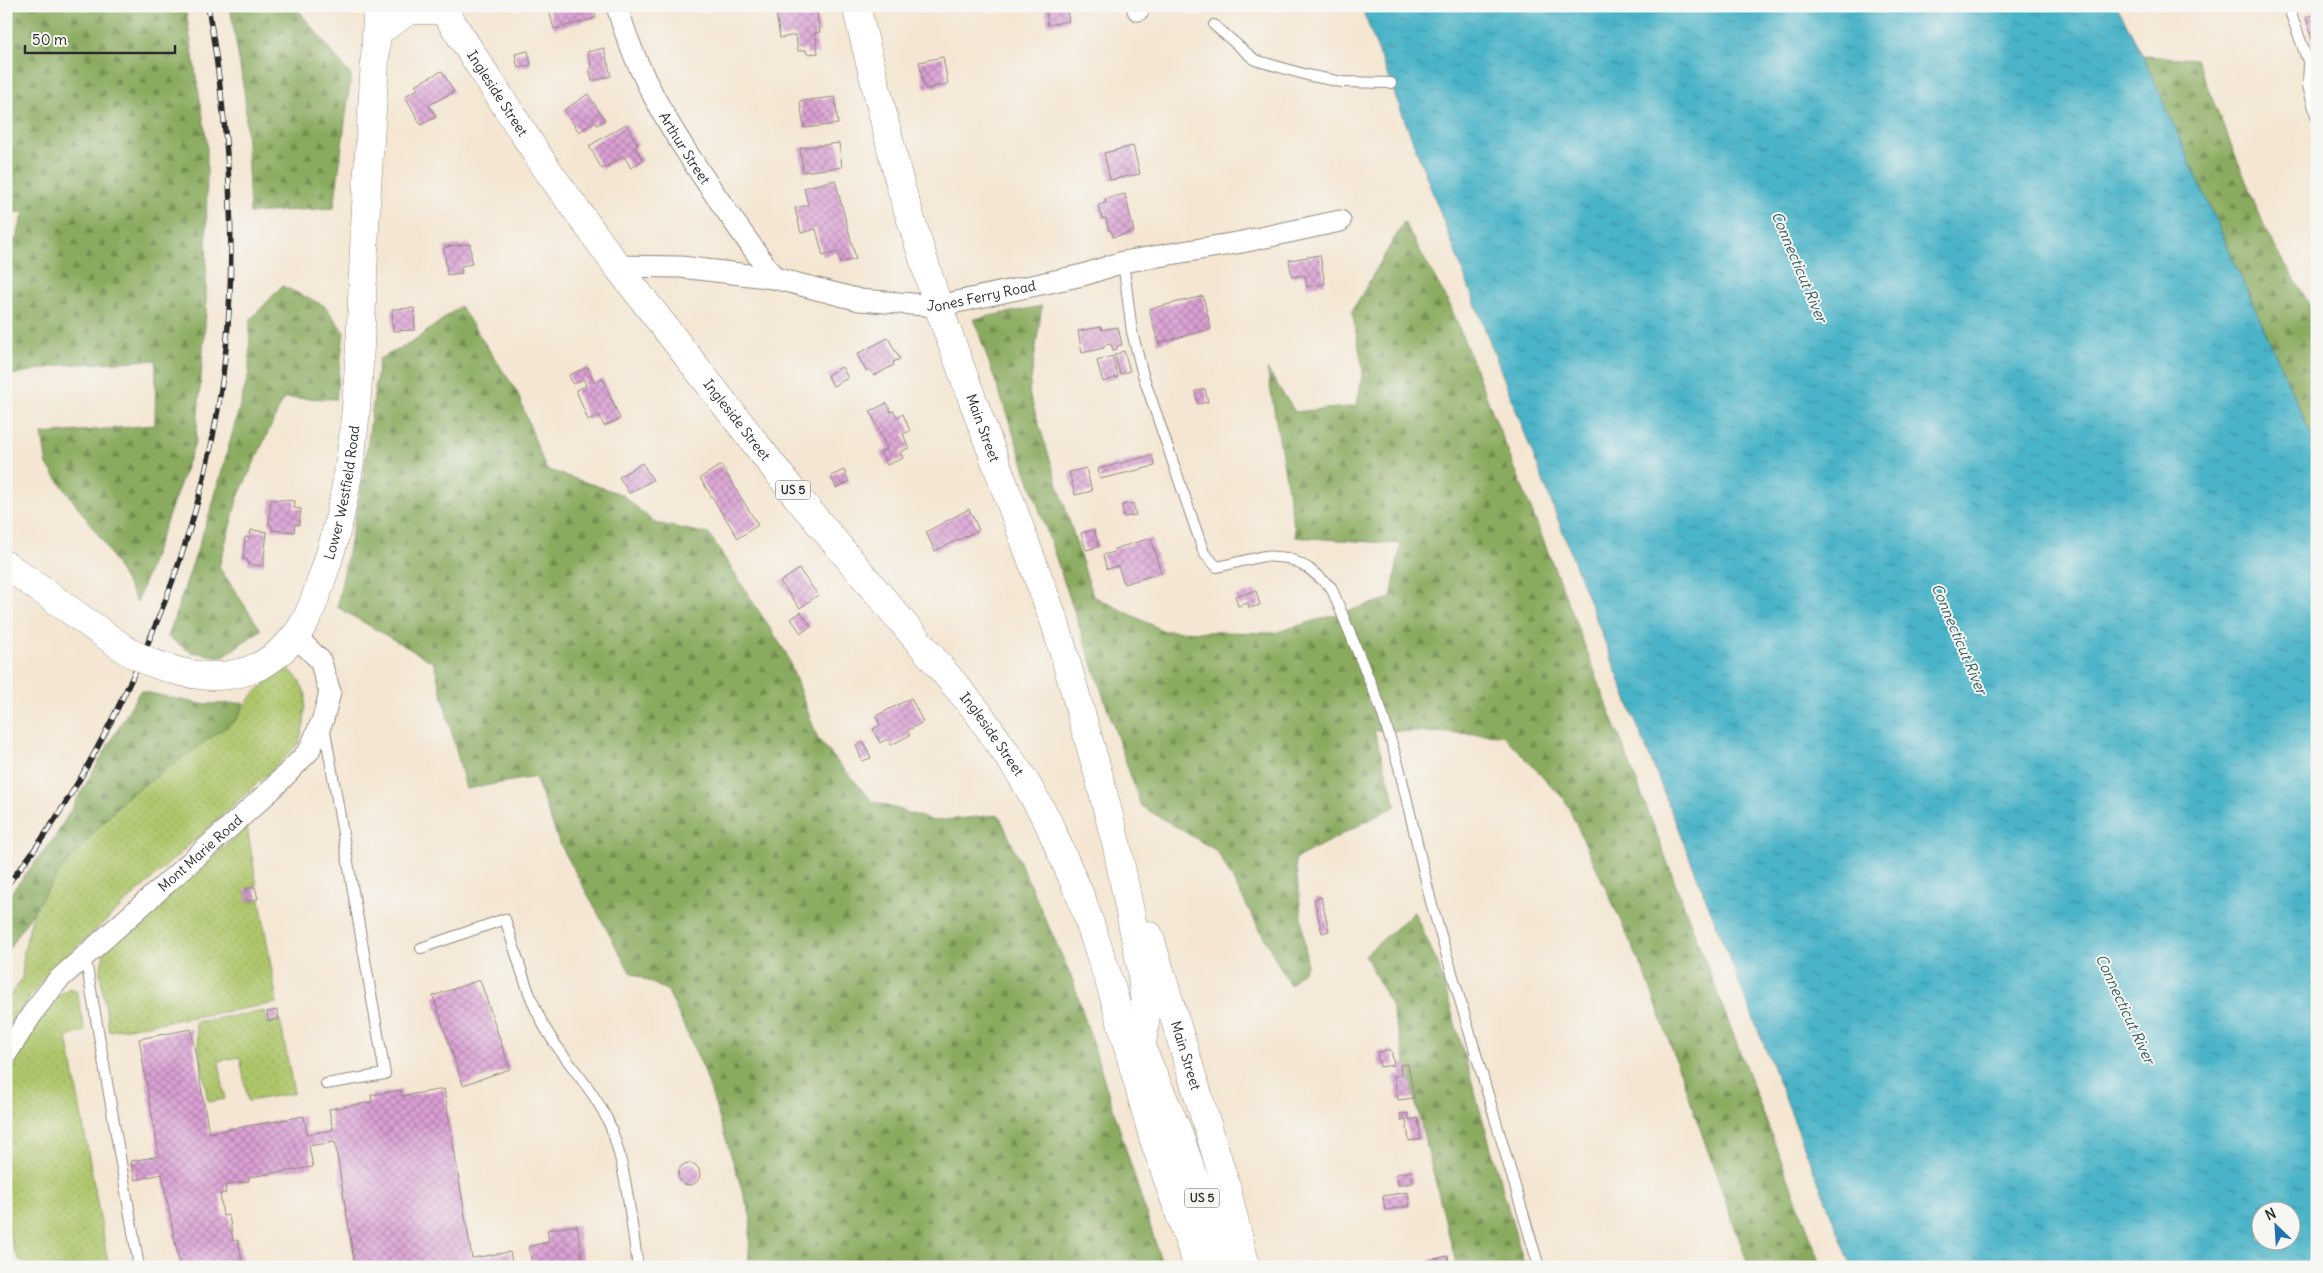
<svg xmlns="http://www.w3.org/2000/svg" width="2323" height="1273" viewBox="0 0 2323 1273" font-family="Delius,sans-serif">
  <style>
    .grass { fill: url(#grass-dots); stroke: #6c784b }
    .forest { fill: url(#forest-firs); stroke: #5a6b45 }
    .water { fill: url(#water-ripples); stroke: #3a6f79; fill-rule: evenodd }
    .building { fill: url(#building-cross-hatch) }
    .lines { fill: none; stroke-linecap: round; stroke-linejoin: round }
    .lane-casing { stroke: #90887e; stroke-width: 12 }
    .street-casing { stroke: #90887e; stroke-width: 23 }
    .secondary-casing { stroke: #90887e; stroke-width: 29 }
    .primary-casing { stroke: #90887e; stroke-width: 29 }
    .lane { stroke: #fff; stroke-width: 10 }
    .street { stroke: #fff; stroke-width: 21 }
    .secondary { stroke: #fff; stroke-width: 28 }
    .primary { stroke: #fff; stroke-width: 28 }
    .rail-casing { stroke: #2b2b2b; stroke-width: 5.5 }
    .rail { stroke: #f6f6f2; stroke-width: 4; stroke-dasharray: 11; stroke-linecap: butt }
    .secondary-bridge-casing { stroke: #90887e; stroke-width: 29; stroke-linecap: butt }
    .secondary-bridge { stroke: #fff; stroke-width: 28 }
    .labels { text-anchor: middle; stroke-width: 4; stroke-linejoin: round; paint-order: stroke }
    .shield { fill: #f6f6f2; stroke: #686867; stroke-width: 1 }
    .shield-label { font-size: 12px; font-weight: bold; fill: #2b2b2b }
    .street-label { font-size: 14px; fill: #2b2b2b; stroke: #f6f6f2 }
    .water-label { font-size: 15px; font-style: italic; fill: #365b62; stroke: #f6f6f2 }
  </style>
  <defs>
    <pattern id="grass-dots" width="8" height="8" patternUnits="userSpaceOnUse" patternTransform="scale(1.25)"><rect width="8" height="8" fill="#aec66b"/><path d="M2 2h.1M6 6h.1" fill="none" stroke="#96aa5d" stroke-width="1.8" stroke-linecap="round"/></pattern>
    <pattern id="forest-firs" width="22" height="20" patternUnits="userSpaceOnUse" patternTransform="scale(1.25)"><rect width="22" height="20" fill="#8aab5f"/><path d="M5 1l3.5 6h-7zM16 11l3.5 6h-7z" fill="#718b4f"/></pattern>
    <pattern id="water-ripples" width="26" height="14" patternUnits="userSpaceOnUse" patternTransform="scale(1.25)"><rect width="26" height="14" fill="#49b3c7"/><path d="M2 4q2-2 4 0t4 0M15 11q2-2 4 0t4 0" fill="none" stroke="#3d92a2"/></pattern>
    <pattern id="building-cross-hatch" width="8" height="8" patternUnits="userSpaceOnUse" patternTransform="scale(1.25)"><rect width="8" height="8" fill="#dba0d4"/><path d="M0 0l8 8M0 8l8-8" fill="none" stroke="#b283ac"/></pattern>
  </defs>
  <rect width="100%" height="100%" fill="#f6f6f2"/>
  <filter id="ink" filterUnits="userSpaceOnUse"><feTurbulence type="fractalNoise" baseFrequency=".02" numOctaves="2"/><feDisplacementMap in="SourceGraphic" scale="10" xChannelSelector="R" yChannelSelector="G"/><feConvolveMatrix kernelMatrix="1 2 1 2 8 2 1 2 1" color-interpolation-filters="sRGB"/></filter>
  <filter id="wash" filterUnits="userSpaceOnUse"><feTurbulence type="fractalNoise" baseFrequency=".0096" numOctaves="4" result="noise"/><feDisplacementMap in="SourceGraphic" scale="20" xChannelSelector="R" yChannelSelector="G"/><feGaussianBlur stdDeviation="1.12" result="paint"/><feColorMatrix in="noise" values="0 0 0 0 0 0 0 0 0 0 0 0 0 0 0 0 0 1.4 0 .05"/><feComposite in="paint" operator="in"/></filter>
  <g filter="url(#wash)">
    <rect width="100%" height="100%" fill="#f4e6d2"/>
    <g class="grass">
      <path d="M289,669l10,11 7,15 -2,28 -5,20 -27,27 -226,205 -40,55v-30l16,-21 2,-29 10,-40 25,-38 65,-73 113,-80c11,-24 29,-39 52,-50z"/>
      <path d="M247,827l10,59 -12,4 2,11 13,-1 17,103 -168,28 -9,-59 5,-22z"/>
      <path d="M70,988l7,4 8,39 -18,6 42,230h-78l-11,-7 -7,-12 -7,-30v-135c9,-21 44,-88 64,-95z"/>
      <path d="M265,1011l2,12 13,-3 14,73 -46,8 -8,-44 -21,4 6,38 -17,3 -13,-80z"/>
    </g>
    <g class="forest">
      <path d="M6,6h179l22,137 -1,170 -10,127 -59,162 -34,-61 -56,-76 -5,-31 113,-9 1,-65 -95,5 -55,11v-135l10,-2 8,-27 -18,1z"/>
      <path d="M230,6h65l56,70 -17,132 -84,5 -5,-116z"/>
      <path d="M2143,56l53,3 72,176 49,82v131z"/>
      <path d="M1404,222l46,83 121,305 251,657h-73l-103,-291 -81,-176 -62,-65 -129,-5 22,76 -101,53 12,107 -17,19 -73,-134 -76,-45 -167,-487 68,-13 -13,87 64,203 71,35 110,2 117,-35 10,-54 -105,-7 -29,-168 28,43 62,-6 6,-37 -11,-58z"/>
      <path d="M282,286l43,20 19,26 -8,67 -52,-1 -46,99 -19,70 42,63 -39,27 -31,-5 -23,-15 45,-134 36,-130 1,-53z"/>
      <path d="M460,306l57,86 29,77 75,25 34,29 54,11 77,119 32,86 54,62 62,20 65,-6 74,166 90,286h-415l3,-49 -47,-148 -36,-79 -38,-19 -71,-130 -24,-65 -69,12 -32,-126 -97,-56 26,-129 16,-119 34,-17z"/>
      <path d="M140,691l61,13 43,-1 -7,16 -113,80 -65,73 -53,81v-54l49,-62z"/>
      <path d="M1414,912l24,52 87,303h-68l-66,-262 -26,-50z"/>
    </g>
    <path class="water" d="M1361,6h756l26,50 174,392v819h-465l-226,-570zM2260,1210h30v30h-30z"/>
    <g id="blocks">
      <g class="building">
        <path d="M548,6h45l3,12 -42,11z"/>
        <path d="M1045,6h21l3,15 -21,4z"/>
        <path d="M816,7l4,25 -5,1 3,20 -11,1 -1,-4 -8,1 -2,-16 -16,3 -4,-25z"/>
        <path d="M2317,13v28l-4,1 -7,-25z"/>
        <path d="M604,48l7,28 -19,5 -3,-12 3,-1 -5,-16z"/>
        <path d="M528,51l3,14 -13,3 -3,-14z"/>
        <path d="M943,57l5,27 -23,5 -6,-27z"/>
        <path d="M442,71l12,21 -25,13 7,12 -15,8 -16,-29 13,-7 -3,-4z"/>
        <path d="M588,94l17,26 -8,5 -2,-4 -16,11 -15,-22z"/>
        <path d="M835,97l3,27 -34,4 -4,-27z"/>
        <path d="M626,124l12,21 -3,2 8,13 -12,8 -7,-12 -22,13 -13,-23z"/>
        <path d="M839,143l3,24 -39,5 -3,-24z"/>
        <path d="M1133,146l7,28 -30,6 -6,-27z"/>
        <path d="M835,180l21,79 -16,4 -3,-11 -14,4 -7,-27 -15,4 -6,-25 13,-3 -4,-17z"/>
        <path d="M1125,194l9,38 -21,5 -2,-7 -2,1 -3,-13 -4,1 -4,-14 8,-2 -1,-4z"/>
        <path d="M470,244l2,20 -11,2 1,7 -15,2 -3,-28z"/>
        <path d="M1320,255l5,29 -18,3 -2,-12 -13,2 -3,-17z"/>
        <path d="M1203,296l8,33 -53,14 -9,-34z"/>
        <path d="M414,308l1,22 -22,1 -1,-22z"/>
        <path d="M1101,327l1,3 16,-3 4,18 -5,1v3l-4,1 -2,-6 -7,1v3l-22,5 -4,-22z"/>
        <path d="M888,338l12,21 -7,3 1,3 -20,11 -4,-7 -4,2 -9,-17z"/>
        <path d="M1124,351l6,20 -10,3 -6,-19z"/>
        <path d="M1112,356l6,21 -15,5 -6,-21z"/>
        <path d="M588,367l6,15 9,-3 17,40 -16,7 -5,-11 -11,5 -12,-30 10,-4 -2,-7 -11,5 -4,-9z"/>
        <path d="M842,367l6,11 -15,8 -6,-11z"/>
        <path d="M1205,389l3,13 -10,2 -3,-13z"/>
        <path d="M887,403l4,9 3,-1 3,6 6,-3 7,17 -7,3 6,14 -9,4 3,6 -16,7 -7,-13 7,-3 -17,-38z"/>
        <path d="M1152,455l3,11 -55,13 -2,-10z"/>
        <path d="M642,463l11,17 -24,13 -10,-16z"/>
        <path d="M721,465l37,60 -20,13 -38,-60z"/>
        <path d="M1086,468l6,23 -17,4 -6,-23z"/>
        <path d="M844,470l5,12 -13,6 -5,-12z"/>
        <path d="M271,499l24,2 -1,7 7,1 -2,16 -4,-1 -1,8 -22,-2v-5h-3z"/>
        <path d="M1133,503l3,12 -12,2 -2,-12z"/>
        <path d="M969,509l10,21 -44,21 -9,-19z"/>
        <path d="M251,530l16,2 -4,34 -15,-2v-4l-5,-1 2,-22 5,1z"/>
        <path d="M1094,530l5,17 -13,3 -5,-17z"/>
        <path d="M1151,538l10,35 -37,11 -6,-18 -11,3 -4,-14 12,-3 -1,-3z"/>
        <path d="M799,569l19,26 -18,13 -20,-26z"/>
        <path d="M1256,591l4,14 -11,3 -1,-5 -10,3 -3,-10z"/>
        <path d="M801,612l10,14 -10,7 -10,-14z"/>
        <path d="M911,698l12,24 -16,9 3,4 -19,10 -4,-6 -7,4 -7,-14 7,-4 -4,-9z"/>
        <path d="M864,742l7,16 -9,3 -6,-16z"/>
        <path d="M255,887l3,12 -11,2 -2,-12z"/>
        <path d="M1321,897l8,34 -7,2 -8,-34z"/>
        <path d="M480,980l30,89 -47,16 -30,-89z"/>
        <path d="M277,1010l2,9 -11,2 -1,-9z"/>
        <path d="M191,1029l18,104 95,-17 3,18 26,-4 -4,-21 43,-7 -1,-7 30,-5 1,6 42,-7 28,169 38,-6 2,10 -26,5h-131l-20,-125 -26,4 4,21 -64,10v4l-24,4 1,8 -6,1 3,22 6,-1 4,26 5,-1 4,21 -5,1 1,5h-58l-18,-93 -27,6 -4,-19 28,-5 -20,-117z"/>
        <path d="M1391,1050l3,15 -14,2 -3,-15z"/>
        <path d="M1408,1064l6,34 -16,2 -4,-24 7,-1 -1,-10z"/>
        <path d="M1408,1113l1,7 9,-2 3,21 -12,2 -3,-21 -5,1 -1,-7z"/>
        <circle cx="689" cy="1174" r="11"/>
        <path d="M1411,1171l2,12 -15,2 -2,-11z"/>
        <path d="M1408,1192l2,14 -25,4 -2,-14z"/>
        <path d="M577,1225l7,42h-52l-3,-21 20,-4 -2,-12z"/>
        <path d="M1448,1256l2,11h-18l-2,-7z"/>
      </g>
    </g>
  </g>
  <g filter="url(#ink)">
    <use href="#blocks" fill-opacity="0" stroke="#90887e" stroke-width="1"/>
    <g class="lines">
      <g class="lane-casing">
        <g id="lane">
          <path d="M2288,6l21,58 8,15"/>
          <path d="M1214,25l41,35 52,15 35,7 49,1"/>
          <path d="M2309,64l-1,22 9,33"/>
          <path d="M1123,262l9,70 11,43 61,178 13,14 47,-11 24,2 20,10 23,19 49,119 19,61 32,135 108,365"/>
          <path d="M324,725l61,349 -59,10"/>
          <path d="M421,948l84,-29c13,38 22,79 43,114 20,32 49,60 63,95 16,43 20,94 27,139"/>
          <path d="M85,955l54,312"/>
        </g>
      </g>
      <g class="street-casing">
        <g id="street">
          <path id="s1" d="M617,6c27,99 99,189 157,272"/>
          <path d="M1137,6l1,4"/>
          <path id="s2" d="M617,266l64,1 93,11 86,22 78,6 145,-31 40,-13 119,-20 98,-21"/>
          <path id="s3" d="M6,1054l30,-46 22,-28 212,-189 39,-40 14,-32 7,-27 -10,-32 -25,-24"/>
        </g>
      </g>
      <g class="secondary-casing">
        <g id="secondary">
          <path id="s4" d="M856,6l45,182 37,118 118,320 41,143 20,78 24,120 5,48 -8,58"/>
          <path d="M6,565l123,87"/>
          <path id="s5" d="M150,662c53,21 107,23 146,-27 12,-15 19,-36 25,-54 43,-117 38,-251 45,-374 3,-67 10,-134 11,-201"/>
          <path id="s6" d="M1149,935l76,248 21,84"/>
        </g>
      </g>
      <g class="primary-casing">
        <g id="primary">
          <path id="s7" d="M441,6l105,162 71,98 181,232 179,213 46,67 24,42 35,80 30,90 41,147 45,130"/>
          <path d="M377,32l33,-22h33"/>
          <path d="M1142,1049l35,81 49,137"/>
        </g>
      </g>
      <use href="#lane" class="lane"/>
      <use href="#street" class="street"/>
      <use href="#secondary" class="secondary"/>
      <use href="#primary" class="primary"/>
      <g class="rail-casing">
        <path id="rail" d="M6,886c47,-56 86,-124 118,-191 49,-100 85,-209 99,-320 16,-123 6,-247 -15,-369"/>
      </g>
      <use href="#rail" class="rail"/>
      <g class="secondary-bridge-casing">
        <path id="secondary-bridge" d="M129,652l21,10"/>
      </g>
      <use href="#secondary-bridge" class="secondary-bridge"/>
    </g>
  </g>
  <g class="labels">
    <g class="shield">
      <rect x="775.5" y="480.5" width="35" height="19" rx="4"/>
      <rect x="1184.5" y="1188.5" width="35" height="19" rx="4"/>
    </g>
    <g class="shield-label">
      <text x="793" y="494">US 5</text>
      <text x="1202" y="1202">US 5</text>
    </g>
    <g class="street-label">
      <text dy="5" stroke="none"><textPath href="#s7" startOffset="104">Ingleside Street</textPath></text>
      <text dy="5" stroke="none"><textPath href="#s1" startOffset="158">Arthur Street</textPath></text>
      <text dy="5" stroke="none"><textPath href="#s2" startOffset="369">Jones Ferry Road</textPath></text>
      <text dy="5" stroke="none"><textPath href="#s7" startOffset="509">Ingleside Street</textPath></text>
      <text dy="5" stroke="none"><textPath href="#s4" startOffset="441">Main Street</textPath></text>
      <text dy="5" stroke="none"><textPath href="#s5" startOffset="312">Lower Westfield Road</textPath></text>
      <text dy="5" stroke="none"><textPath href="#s7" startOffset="914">Ingleside Street</textPath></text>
      <text dy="5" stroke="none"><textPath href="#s3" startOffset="281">Mont Marie Road</textPath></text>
      <text dy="5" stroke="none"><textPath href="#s6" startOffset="126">Main Street</textPath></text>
    </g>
    <g class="water-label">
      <text transform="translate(1799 267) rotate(67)" y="5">Connecticut River</text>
      <text transform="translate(1959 639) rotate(67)" y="5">Connecticut River</text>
      <text transform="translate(2125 1009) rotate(65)" y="5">Connecticut River</text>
    </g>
  </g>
  <rect width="2323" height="1273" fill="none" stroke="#f6f6f2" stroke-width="25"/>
  <g transform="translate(2276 1226) rotate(335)"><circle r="24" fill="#f6f6f2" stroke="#a5a5a2"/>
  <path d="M0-4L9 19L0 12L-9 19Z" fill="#1f6fb2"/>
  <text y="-8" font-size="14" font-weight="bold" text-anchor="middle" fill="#2b2b2b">N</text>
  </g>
  <path d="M25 45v8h150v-8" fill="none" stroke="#2b2b2b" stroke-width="2.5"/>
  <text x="32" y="45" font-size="15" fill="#2b2b2b" stroke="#f6f6f2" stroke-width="4" paint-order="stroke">50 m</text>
</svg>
